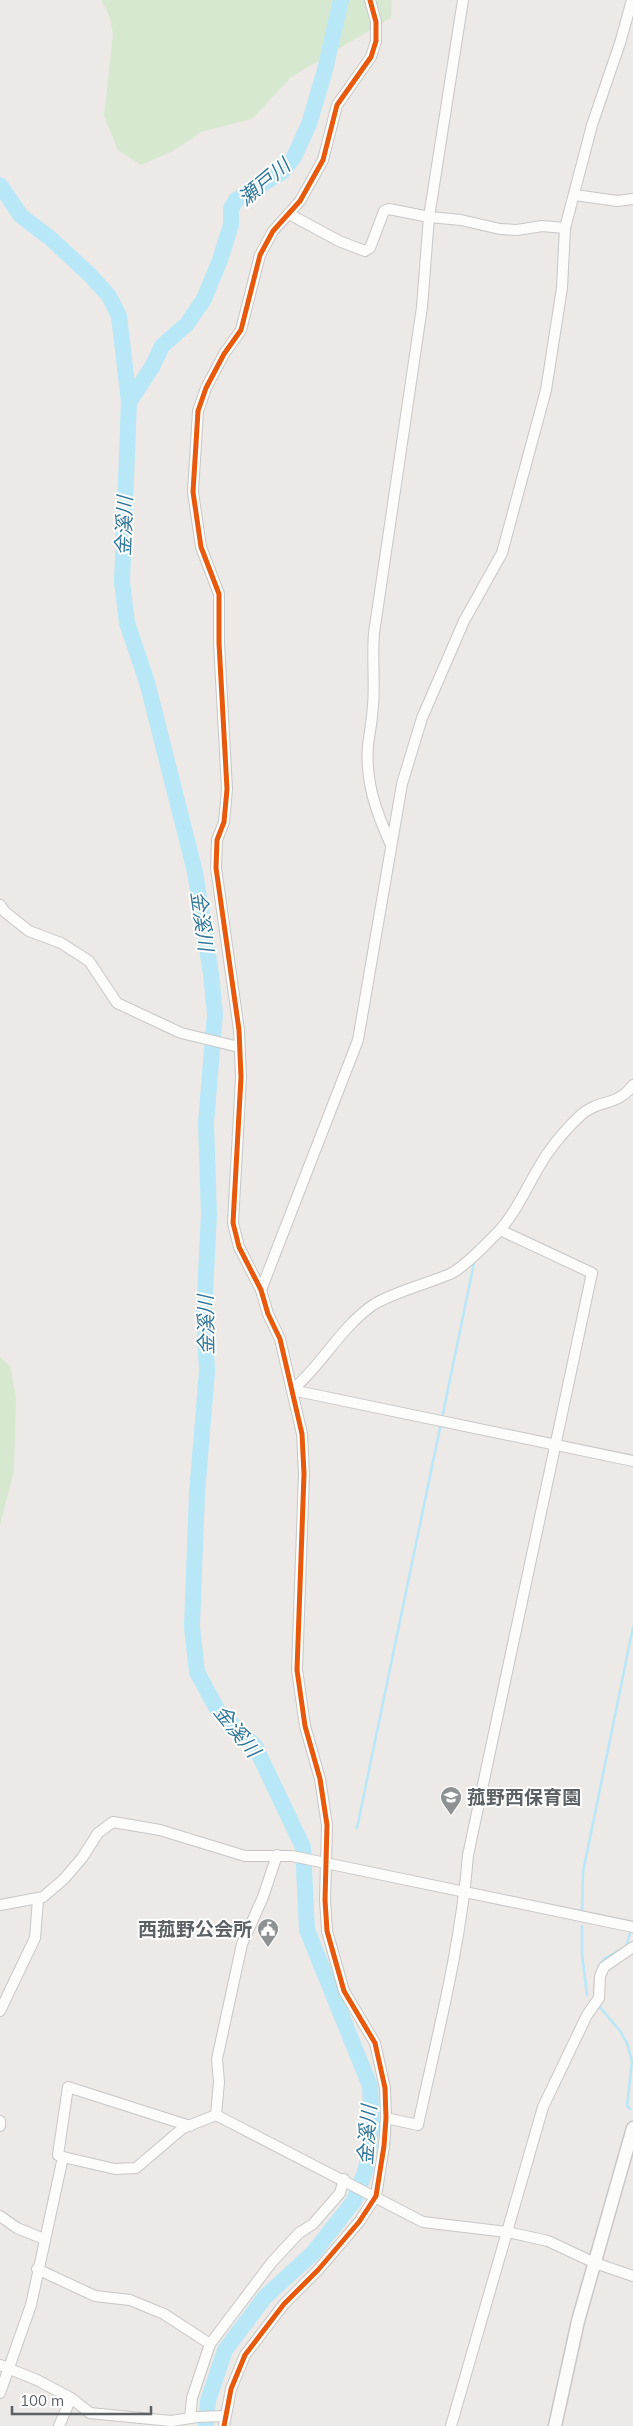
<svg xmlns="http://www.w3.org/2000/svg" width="633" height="2426" viewBox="0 0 633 2426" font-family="Mulish,'Noto Sans JP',sans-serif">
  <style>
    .green { fill: #d7e8d0 }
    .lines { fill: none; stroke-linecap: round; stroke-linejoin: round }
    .stream { stroke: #b8e8f8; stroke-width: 2.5 }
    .river { stroke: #b8e8f8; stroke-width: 16 }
    .minor-casing { stroke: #c7c7c7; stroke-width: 12 }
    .tertiary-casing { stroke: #c7c7c7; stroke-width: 15 }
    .minor { stroke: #fcfcfb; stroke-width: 10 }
    .tertiary { stroke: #fcfcfb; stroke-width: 12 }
    .cycleway-casing { stroke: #fff; stroke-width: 8 }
    .cycleway { stroke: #e8590c; stroke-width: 5 }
    .labels { text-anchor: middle; stroke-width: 4; stroke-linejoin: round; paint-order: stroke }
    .poi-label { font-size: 19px; font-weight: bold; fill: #5b6164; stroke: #fff; text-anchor: start }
    .water-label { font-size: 20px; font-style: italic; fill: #33789b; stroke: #fff }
  </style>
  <rect width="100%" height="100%" fill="#ece9e6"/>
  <g class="green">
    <path d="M101,0h291l-1,18 -100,59 -39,42 -51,13 -28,19 -32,14 -23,-15 -14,-34 9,-82 -4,-19z"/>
    <path d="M0,1357l10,9 6,31 -2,74 -14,54z"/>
  </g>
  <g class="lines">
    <g class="stream">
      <path d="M442,1418l32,-155"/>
      <path d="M357,1828l84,-405"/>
      <path d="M582,1910l1,-38 50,-245"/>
      <path d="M582,1926v28l5,41"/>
      <path d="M626,1946l5,-16"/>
      <path d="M600,1965l5,-7 17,-9"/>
      <path d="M594,1998l1,-21"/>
      <path d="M598,2005l22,26 7,12 5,18 -5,45 3,3"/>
    </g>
    <g class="river">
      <path d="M0,185l21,31 29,22 40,37 19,21 10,20 10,86 -7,180 5,41 20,59 48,190 16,102 4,40 -9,109 3,92 -5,98 3,58 -10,122 -5,134 5,45 21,39 37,35 48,101 4,83 63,156 2,37 -6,46 -12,32 -41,52 -48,44 -40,53 -17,51 -2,25"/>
      <path d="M129,402l23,-35 10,-21 25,-22 17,-25 16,-39 11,-35v-16l5,-9 46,-28 12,-15 15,-33 16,-54 16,-70"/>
    </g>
    <g class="minor-casing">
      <g id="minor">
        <path d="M575,195l42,6 16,-2"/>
        <path d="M289,214l50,27 26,10 5,-3 14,-37 5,-2 40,8 32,3 39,9 17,1 25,-4 23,2"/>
        <path d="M391,845c-15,-33 -26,-64 -23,-100 2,-13 4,-26 5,-39 2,-24 -1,-48 1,-73l48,-326 7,-90 34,-217"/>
        <path d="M0,905l5,7 24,19 32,12 28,18 28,42 64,30 58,14"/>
        <path d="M261,1290l97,-250 44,-256 20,-66 42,-97 38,-68 44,-163 16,-102 3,-60 27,-103 28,-82 12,-43"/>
        <path d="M292,1390c30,-25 48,-62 81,-85 18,-12 56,-22 77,-31 15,-7 37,-31 49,-43 20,-22 31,-52 48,-77 9,-13 23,-29 35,-40 17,-15 35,-7 51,-29"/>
        <path d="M292,1390l341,71"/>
        <path d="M0,1905l43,-8 21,-18 18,-21 16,-25 15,-11 47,8 85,26h47l341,71"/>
        <path d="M0,2011l35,-73 3,-39"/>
        <path d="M216,2115l3,-33 -2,-23 25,-115 21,-47 14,-42"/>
        <path d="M386,2118l32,7c19,-89 43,-179 50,-270l124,-582 -92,-43"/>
        <path d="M0,2121v5"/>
        <path d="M63,2157l-5,-2 10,-68 122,39"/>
        <path d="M0,2216l17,12 27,11"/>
        <path d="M37,2269l58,27 35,4 34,14 46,30 -18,54 -2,20"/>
        <path d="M210,2344l62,-82 27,-29 14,-9 27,-31 4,-14"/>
        <path d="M0,2365l37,15 34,18 19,15 81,8 26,-4 28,-1"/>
        <path d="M0,2393l31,-88 32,-148 52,12 21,-1 47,-40 33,-13 207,107 84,10 41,9 47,22 38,13"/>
        <path d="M59,2426l12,-28"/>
        <path d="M224,2426l7,-37 14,-34 39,-51 34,-34 41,-48 17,-26 8,-50 2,-28 -1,-30 -10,-45 -31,-52 -17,-60 -2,-31 2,-75 -7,-46 -15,-53 -8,-56 7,-196 -2,-40 -22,-95 -12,-25 -7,-24 -22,-43 -6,-24 8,-146 -2,-47 -23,-162 1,-28 7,-18 3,-33 -8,-146v-49l-18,-47 -8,-55 5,-81 8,-23 18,-34 17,-24 19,-75 13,-24 27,-30 23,-41 14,-55 34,-48 5,-16v-19l-6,-22"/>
        <path d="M451,2426l92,-319 44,-92 12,-17 1,-22 4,-9 29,-20"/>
      </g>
    </g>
    <g class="tertiary-casing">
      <path id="tertiary" d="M555,2426l23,-105 55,-193"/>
    </g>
    <use href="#minor" class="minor"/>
    <use href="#tertiary" class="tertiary"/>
    <g class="cycleway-casing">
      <path id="cycleway" d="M224,2426l7,-37 14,-34 39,-51 34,-34 41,-48 17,-26 8,-50 2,-28 -1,-30 -10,-45 -31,-52 -17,-60 -2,-31 2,-75 -7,-46 -15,-53 -8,-56 7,-196 -2,-40 -22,-95 -12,-25 -7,-24 -22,-43 -6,-24 8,-146 -2,-47 -23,-162 1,-28 7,-18 3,-33 -8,-146v-49l-18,-47 -8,-55 5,-81 8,-23 18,-34 17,-24 19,-75 13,-24 27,-30 23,-41 14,-55 34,-48 5,-16v-19l-6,-22"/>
    </g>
    <use href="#cycleway" class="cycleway"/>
  </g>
  <defs>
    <g id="school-pin" transform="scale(1.125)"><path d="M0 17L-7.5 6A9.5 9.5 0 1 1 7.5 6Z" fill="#8e9192" stroke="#fff"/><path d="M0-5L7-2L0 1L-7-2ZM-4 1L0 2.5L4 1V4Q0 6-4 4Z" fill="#fff"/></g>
    <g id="civic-pin" transform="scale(1.125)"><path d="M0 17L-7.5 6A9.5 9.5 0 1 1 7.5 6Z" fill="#8e9192" stroke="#fff"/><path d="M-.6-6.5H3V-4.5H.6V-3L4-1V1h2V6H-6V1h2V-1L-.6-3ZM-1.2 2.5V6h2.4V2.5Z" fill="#fff"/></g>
  </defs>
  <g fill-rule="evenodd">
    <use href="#school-pin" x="451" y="1797"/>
    <use href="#civic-pin" x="268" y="1929"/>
  </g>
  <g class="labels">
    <g class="poi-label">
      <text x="467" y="1804">菰野西保育園</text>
      <text x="252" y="1936" text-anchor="end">西菰野公会所</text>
    </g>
    <g class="water-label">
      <text transform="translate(264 182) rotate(-40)" y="7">瀬戸川</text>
      <text transform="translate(124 526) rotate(-88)" y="7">金溪川</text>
      <text transform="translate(202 921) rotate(82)" y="7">金溪川</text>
      <text transform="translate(206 1325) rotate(-91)" y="7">金溪川</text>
      <text transform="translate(237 1731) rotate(51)" y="7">金溪川</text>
      <text transform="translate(367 2135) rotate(-86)" y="7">金溪川</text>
    </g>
  </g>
  <path d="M12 2406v8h139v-8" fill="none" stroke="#5b6164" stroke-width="2.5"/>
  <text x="20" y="2406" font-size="15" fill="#5b6164" stroke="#ffffff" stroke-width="4" paint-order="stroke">100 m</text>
</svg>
